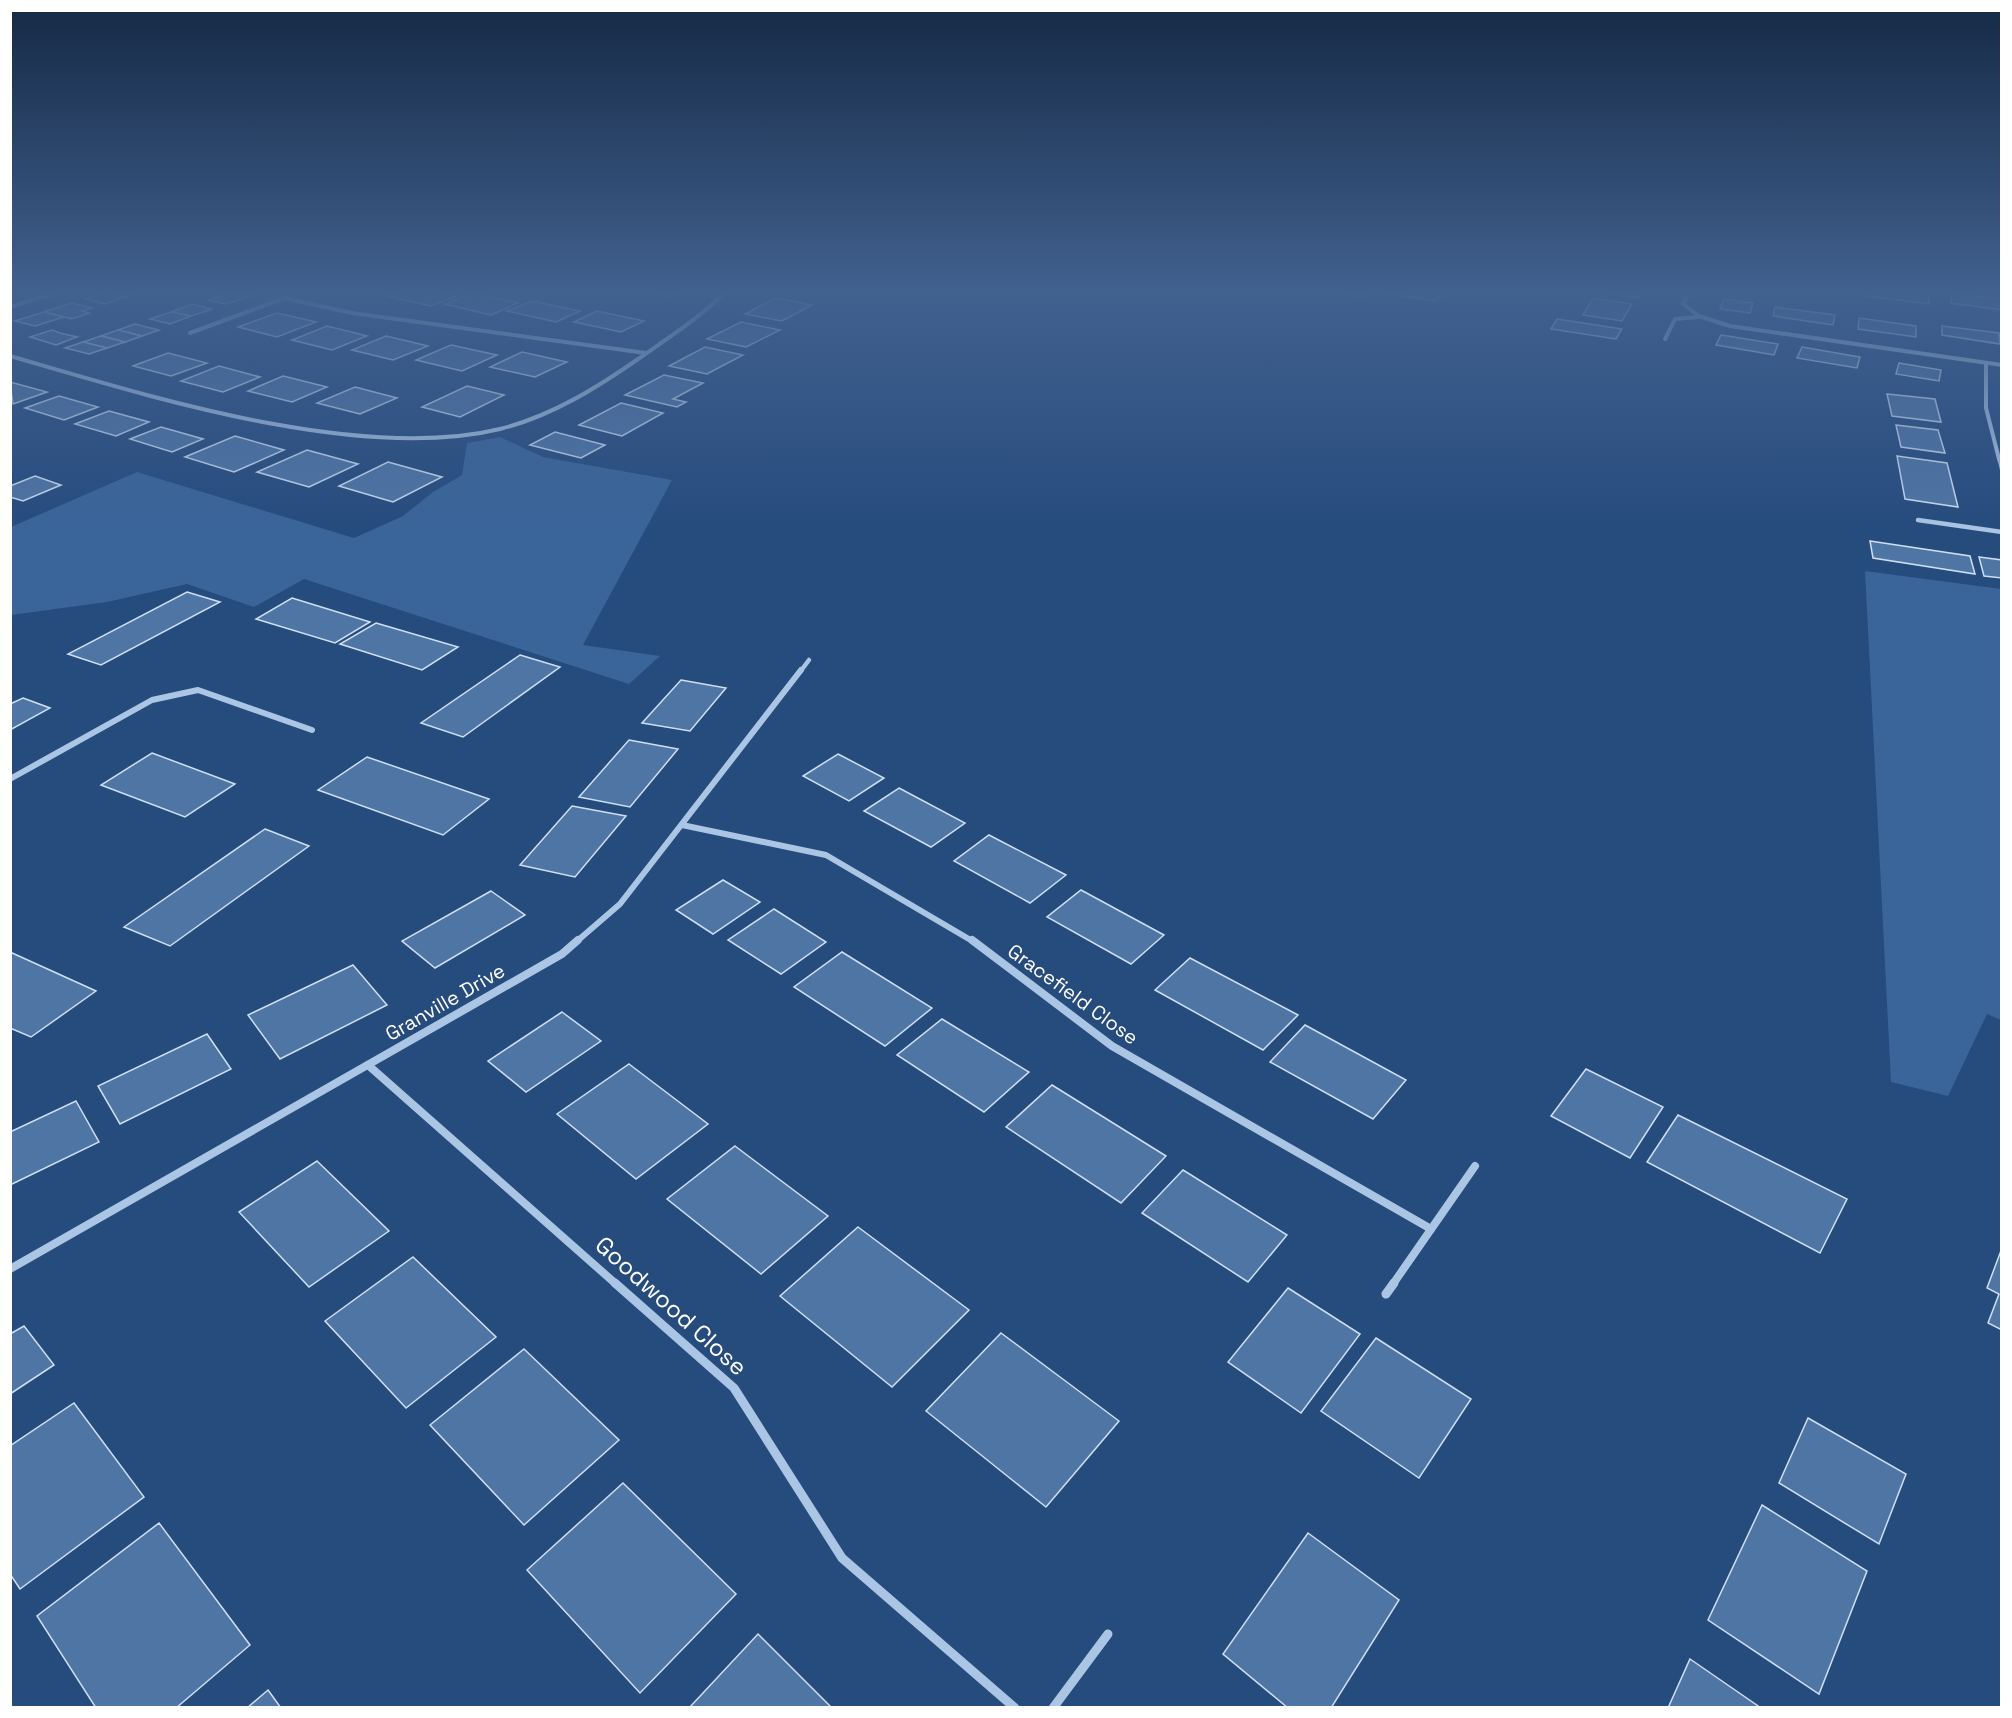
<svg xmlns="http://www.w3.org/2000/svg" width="2012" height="1718" viewBox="0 0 2012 1718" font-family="'Space Grotesk',sans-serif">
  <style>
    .green { fill: #3a659a }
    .building { fill: #4f75a5; stroke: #cedff4; stroke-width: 1.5 }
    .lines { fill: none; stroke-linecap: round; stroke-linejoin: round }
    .street-far4 { stroke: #abc5e5; stroke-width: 4 }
    .street-far3 { stroke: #abc5e5; stroke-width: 4.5 }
    .street-far2 { stroke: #abc5e5; stroke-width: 6 }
    .street-far1 { stroke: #abc5e5; stroke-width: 8 }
    .street { stroke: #abc5e5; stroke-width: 9 }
    .labels { text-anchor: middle; stroke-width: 5; stroke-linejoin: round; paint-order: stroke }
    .street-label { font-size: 20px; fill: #fff; stroke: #264b7d }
    .near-street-label { font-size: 24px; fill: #fff; stroke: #264b7d }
  </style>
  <rect width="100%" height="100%" fill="#264b7d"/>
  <g class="green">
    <path d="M500,437l43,20 129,23 -89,165 77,11 -31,28 -325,-105 -50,28 -67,-23 -80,18 -96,13v-88l126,-55 217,66 49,-22 30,-24 29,-17 5,-32z"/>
    <path d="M1865,571l136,18v431l-14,-6 -39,82 -57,-14z"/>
  </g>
  <g class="building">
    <path d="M113,290h32l-18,6 -19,-4z"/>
    <path d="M236,290h29l-18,7 -18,-4z"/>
    <path d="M404,290h27l25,6 -25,10 -43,-10z"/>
    <path d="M646,290h38l-14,6 -26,-5z"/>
    <path d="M1322,290h46l-6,7z"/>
    <path d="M1385,290h61l-10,11 -54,-8z"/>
    <path d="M1597,290h45l-4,8 -42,-6z"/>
    <path d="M1868,290l61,2v12l-62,-8z"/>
    <path d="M108,292l19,4 -22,8 -19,-5z"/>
    <path d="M229,293l18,4 -21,7 -18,-4z"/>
    <path d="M472,293l46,10 -27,12 -46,-11z"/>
    <path d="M1951,293l51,6v11l-51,-7z"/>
    <path d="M776,298l36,7 -30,16 -37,-7z"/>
    <path d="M1593,298l39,6 -10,17 -39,-6z"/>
    <path d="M1724,299l29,4 -3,10 -30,-4z"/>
    <path d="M532,301l48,10 -24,11 -49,-11z"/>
    <path d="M72,303l20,5 -10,3 7,2 -17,6 -28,-7z"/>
    <path d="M192,304l20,5 -21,7 -20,-4z"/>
    <path d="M1775,307l60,8 -2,10 -60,-9z"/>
    <path d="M597,311l47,10 -23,11 -47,-10z"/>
    <path d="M44,312l20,5 -29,9 -20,-5z"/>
    <path d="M171,312l20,4 -21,8 -20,-5z"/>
    <path d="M277,313l39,9 -39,15 -39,-10z"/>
    <path d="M1859,318l57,8v11l-58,-8z"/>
    <path d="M1557,319l65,10 -6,10 -65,-10z"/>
    <path d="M741,322l39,8 -34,17 -39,-8z"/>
    <path d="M135,324l24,6 -17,6 -24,-6z"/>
    <path d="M327,326l40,10 -35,14 -40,-10z"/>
    <path d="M1942,326l57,7 1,11 -58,-9z"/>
    <path d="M52,330l8,3 17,4 -21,8 -26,-8z"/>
    <path d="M118,330l24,6 -17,6 -24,-6z"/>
    <path d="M1721,335l57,9 -4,11 -58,-10z"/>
    <path d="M101,336l24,6 -18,6 -24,-6z"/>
    <path d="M386,336l42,10 -35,14 -41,-10z"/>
    <path d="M83,342l24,6 -18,6 -24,-6z"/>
    <path d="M451,345l46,10 -35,16 -46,-11z"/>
    <path d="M705,347l38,8 -36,19 -38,-8z"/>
    <path d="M1802,347l58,10 -3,11 -60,-10z"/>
    <path d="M522,352l45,10 -32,15 -45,-10z"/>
    <path d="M168,353l39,10 -36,13 -38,-10z"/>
    <path d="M1899,363l42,7 -2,11 -43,-7z"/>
    <path d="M219,366l41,11 -37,15 -42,-11z"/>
    <path d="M664,375l39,8 -30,16 13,3 -9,5 -52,-12z"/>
    <path d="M283,376l44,11 -35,15 -44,-11z"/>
    <path d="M10,382l37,10 -34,12z"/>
    <path d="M467,386l37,9 -44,22 -38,-10z"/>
    <path d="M355,387l42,11 -37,16 -43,-11z"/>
    <path d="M1887,394l48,5 6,23 -49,-6z"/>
    <path d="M59,396l39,11 -34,13 -39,-12z"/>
    <path d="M621,403l42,10 -41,23 -43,-11z"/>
    <path d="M109,411l40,11 -33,14 -41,-12z"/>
    <path d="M1896,425l42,5 7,23 -44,-6z"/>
    <path d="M161,427l42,12 -31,13 -42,-13z"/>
    <path d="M555,432l50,13 -24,13 -51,-13z"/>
    <path d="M235,436l49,14 -50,22 -49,-15z"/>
    <path d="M307,450l51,14 -49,23 -52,-15z"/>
    <path d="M1897,456l50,7 11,44 -53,-8z"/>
    <path d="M388,462l54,15 -49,25 -54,-16z"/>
    <path d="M35,476l26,9 -38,16 -13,-4v-11z"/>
    <path d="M1870,541l100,15 5,18 -102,-16z"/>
    <path d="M1979,557l23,3v18l-18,-2z"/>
    <path d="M187,592l33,10 -119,63 -33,-11z"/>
    <path d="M292,598l78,24 -35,21 -79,-24z"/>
    <path d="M376,623l82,24 -36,23 -82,-26z"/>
    <path d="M520,655l40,12 -97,70 -42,-14z"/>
    <path d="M681,680l45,8 -36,43 -48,-8z"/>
    <path d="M23,698l27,10 -40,22v-26z"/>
    <path d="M629,740l49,9 -48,58 -51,-10z"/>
    <path d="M152,753l83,31 -50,33 -84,-32z"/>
    <path d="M838,754l46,24 -35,23 -46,-25z"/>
    <path d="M367,757l122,42 -46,36 -125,-45z"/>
    <path d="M899,788l66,35 -34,24 -67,-36z"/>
    <path d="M572,806l54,10 -51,61 -55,-12z"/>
    <path d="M265,829l44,17 -139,100 -46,-19z"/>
    <path d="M989,835l77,40 -36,28 -76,-42z"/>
    <path d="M723,880l37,22 -47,32 -37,-24z"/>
    <path d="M1081,890l83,45 -33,29 -84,-47z"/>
    <path d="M491,891l34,24 -90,53 -33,-27z"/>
    <path d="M774,909l52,33 -45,32 -53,-34z"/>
    <path d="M10,952l86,39 -65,46 -21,-9z"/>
    <path d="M842,952l90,56 -47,38 -91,-59z"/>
    <path d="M1190,958l108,57 -35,35 -108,-60z"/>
    <path d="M353,965l34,40 -107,54 -32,-44z"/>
    <path d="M562,1012l39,29 -75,51 -38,-31z"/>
    <path d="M942,1019l87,53 -45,40 -87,-57z"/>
    <path d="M1305,1025l101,55 -33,39 -103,-57z"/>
    <path d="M207,1034l24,35 -111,55 -22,-38z"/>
    <path d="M629,1064l79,60 -72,55 -79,-65z"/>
    <path d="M1586,1069l77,38 -33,51 -79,-42z"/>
    <path d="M1052,1085l114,71 -45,47 -115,-76z"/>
    <path d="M76,1101l23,41 -89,43v-53z"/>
    <path d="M1678,1115l169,84 -27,54 -173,-91z"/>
    <path d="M735,1146l93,70 -67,58 -94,-75z"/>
    <path d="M317,1161l72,70 -80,56 -70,-75z"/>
    <path d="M1183,1170l104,65 -39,47 -106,-69z"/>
    <path d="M858,1227l111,83 -77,77 -112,-91z"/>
    <path d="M2002,1248v82l-14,-7 11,-29 -12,-6z"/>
    <path d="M413,1257l83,80 -90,71 -81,-87z"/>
    <path d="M1288,1288l72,46 -59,79 -73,-51z"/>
    <path d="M24,1326l30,39 -44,29v-60z"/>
    <path d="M1001,1333l118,88 -73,86 -120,-96z"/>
    <path d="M1376,1338l95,61 -52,79 -98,-67z"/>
    <path d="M524,1349l95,91 -95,85 -94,-100z"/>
    <path d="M74,1403l70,94 -124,92 -10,-15v-128z"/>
    <path d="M1808,1418l98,56 -27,70 -100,-61z"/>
    <path d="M623,1483l113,111 -96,99 -113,-123z"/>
    <path d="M1762,1505l105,66 -48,123 -111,-74z"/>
    <path d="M159,1523l91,122 -74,63h-80l-59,-92z"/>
    <path d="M1308,1533l91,67 -68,108h-43l-65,-54z"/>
    <path d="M758,1634l74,74h-143z"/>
    <path d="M1690,1659l71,49h-93z"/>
    <path d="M268,1690l13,18h-34z"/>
  </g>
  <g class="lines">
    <g class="street-far4">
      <path d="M1690,290l-7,14 16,12 31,10 272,39"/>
      <path d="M10,307l53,-17"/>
      <path d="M190,333l95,-35 67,15 294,40"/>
      <path d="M1665,339l10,-20 23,-2"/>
      <path d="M10,356c138,40 349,107 490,73 52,-13 98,-42 141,-72 30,-21 61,-41 86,-67"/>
      <path d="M1986,363v45l13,51"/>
    </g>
    <g class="street-far3">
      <path d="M1999,457l3,12"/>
      <path d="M1918,520l84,12"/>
      <path d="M800,672l9,-12"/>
    </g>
    <g class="street-far2">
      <path d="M10,779l142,-79 46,-10 114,40"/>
      <path d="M682,825l144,30 148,87"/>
      <path d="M576,942l44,-38 181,-234"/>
    </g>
    <g class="street-far1">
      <path d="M972,940l140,106 319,183"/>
      <path d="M368,1065l248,219"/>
      <path d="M10,1269l552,-315 16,-14"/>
      <path d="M1393,1284l82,-118"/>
    </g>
    <g class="street">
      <path d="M615,1283l119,105 108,170 173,150"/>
      <path d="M1386,1294l8,-11"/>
      <path d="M1053,1708l55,-74"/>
    </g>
  </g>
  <linearGradient id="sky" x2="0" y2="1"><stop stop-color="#152945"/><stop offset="0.55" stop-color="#41618f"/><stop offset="1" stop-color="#41618f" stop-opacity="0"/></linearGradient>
  <rect width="2012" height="531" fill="url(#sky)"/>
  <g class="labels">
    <g class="street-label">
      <text transform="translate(1073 994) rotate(36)" y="7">Gracefield Close</text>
      <text transform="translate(445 1002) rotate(-30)" y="7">Granville Drive</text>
    </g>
    <g class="near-street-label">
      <text transform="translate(671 1306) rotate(42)" y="8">Goodwood Close</text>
    </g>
  </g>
  <rect width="2012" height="1718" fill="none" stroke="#ffffff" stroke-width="24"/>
</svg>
